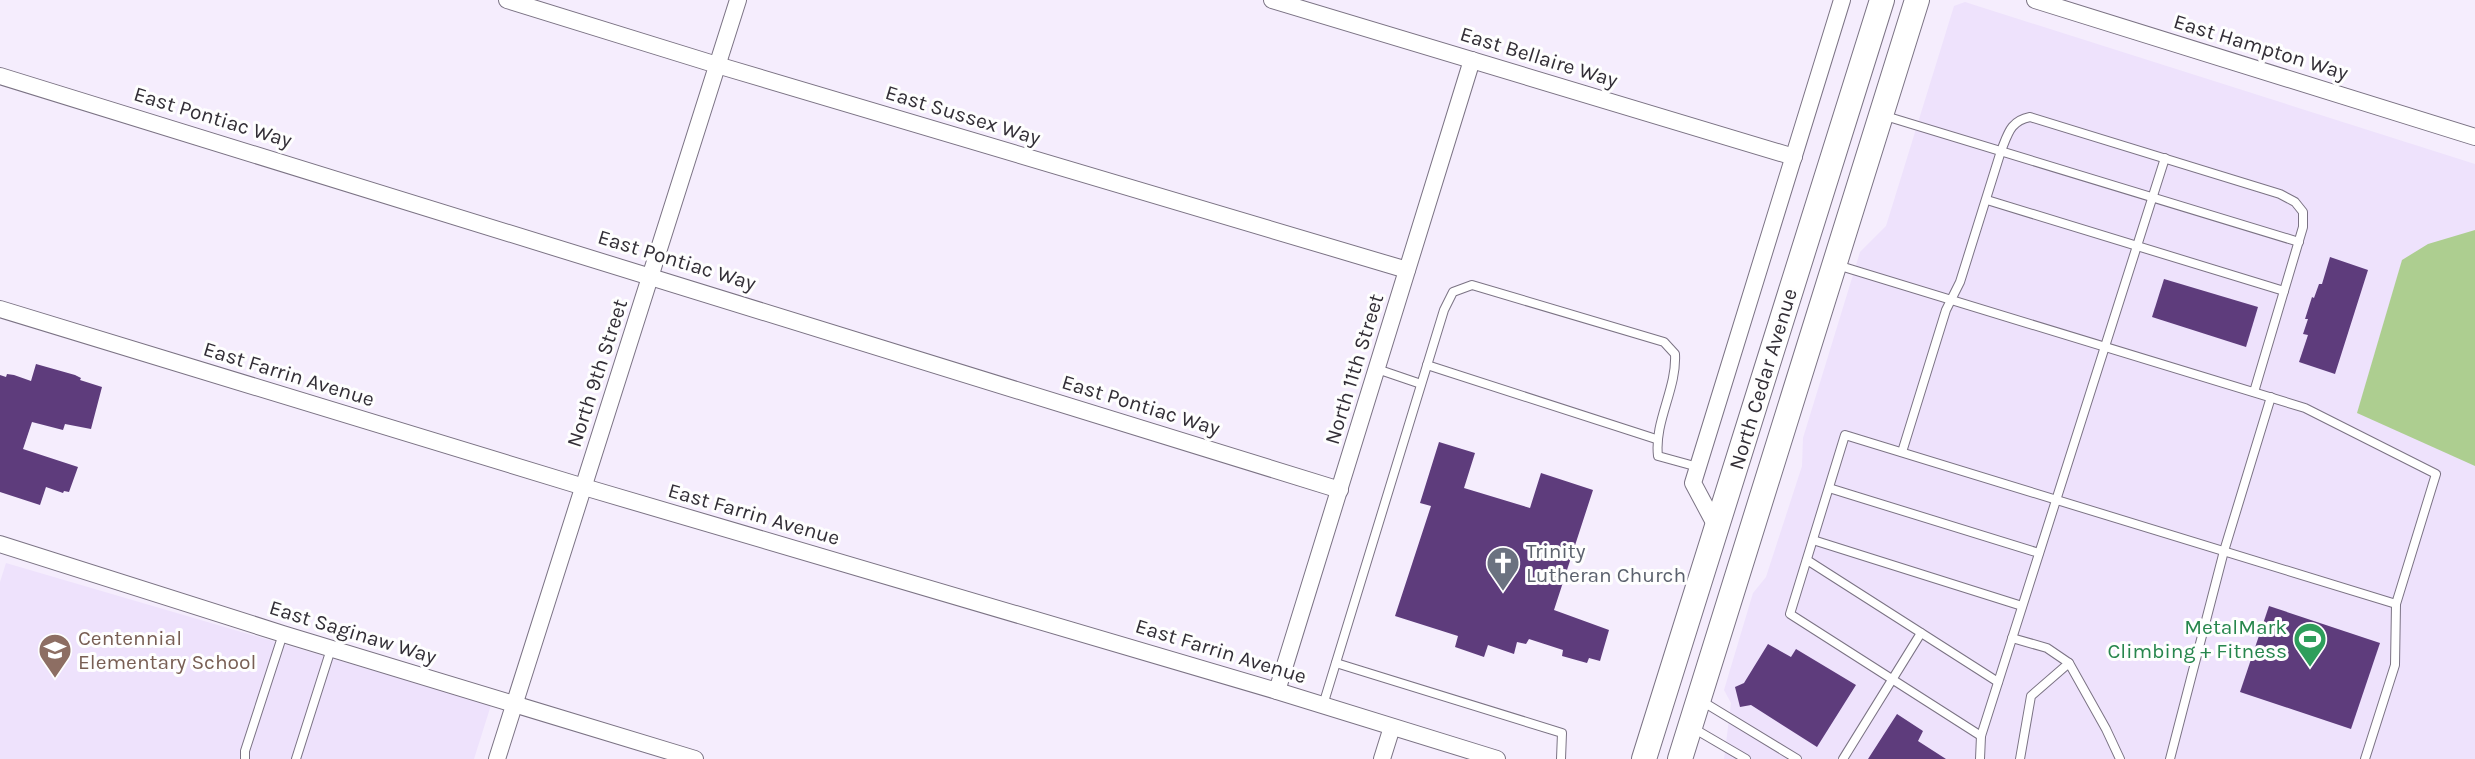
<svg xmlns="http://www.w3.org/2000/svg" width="2475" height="759" viewBox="0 0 2475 759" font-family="Karla,sans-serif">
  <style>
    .built { fill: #eee2fc }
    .green { fill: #adce90 }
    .building { fill: #5e3c7c }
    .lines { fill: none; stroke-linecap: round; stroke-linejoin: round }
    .service-casing { stroke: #7b7384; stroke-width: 10 }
    .minor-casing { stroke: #7b7384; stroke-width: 18 }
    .secondary-casing { stroke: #7b7384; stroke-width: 26 }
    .service { stroke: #fff; stroke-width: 8 }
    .minor { stroke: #fff; stroke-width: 16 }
    .secondary { stroke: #fff; stroke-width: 24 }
    .labels { text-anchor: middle; stroke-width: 6; stroke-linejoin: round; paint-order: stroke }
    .street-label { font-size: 21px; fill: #322e36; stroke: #fefefe }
    .worship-label { font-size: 21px; fill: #5b616d; stroke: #fefefe; text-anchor: start }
    .leisure-label { font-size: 21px; fill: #27864d; stroke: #fefefe; text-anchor: end }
    .education-label { font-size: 21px; fill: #785e54; stroke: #fefefe; text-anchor: start }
  </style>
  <rect width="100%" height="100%" fill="#f5edfd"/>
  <g class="built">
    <path d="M1965,2l510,162v595h-751l7,-56 -7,-13 29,-97 13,-16 36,-111 1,-28 57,-186 26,-26 68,-220z"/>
    <path d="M6,563l485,142 -17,54h-474v-177z"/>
  </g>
  <path class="green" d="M2475,230v236l-118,-53 45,-153 26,-16z"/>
  <g class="building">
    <path d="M2330,257l38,13 -33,104 -36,-12 9,-27 -5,-1 5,-15h-3l7,-22 2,1 5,-14h3z"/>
    <path d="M2164,279l94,28 -12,40 -94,-30z"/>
    <path d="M36,364l39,11 6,3 -1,2 22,7 -11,42 -26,-5 -2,6 -31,-8 -9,27 55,18 -9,25 -5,-1 -1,2 -17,-6 -6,18 -40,-13v-117l6,2 1,-3 7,1 17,6z"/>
    <path d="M1439,442l36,11 -11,35 66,20 11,-35 52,17 -39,120 55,20 -9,31 -11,-3 -2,5 -25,-7 1,-6 -34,-11 -3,5 -9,-2 -3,12 -26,-9 -4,12 -29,-10 3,-11 -63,-20 36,-110 -11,-3z"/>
    <path d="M2269,606l111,37 -29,86 -111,-37z"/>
    <path d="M1768,644l23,13 5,-8 60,36 -39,62 -66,-42 -11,2 -5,-20 9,-4z"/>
    <path d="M1897,714l26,17 -5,10 28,18h-78z"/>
  </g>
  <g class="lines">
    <g class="service-casing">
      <g id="service">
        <path d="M1882,115l417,127"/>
        <path d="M1987,200l297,91"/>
        <path d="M1837,265l468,143 131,66 -40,130 -551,-169 -55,179 191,122"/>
        <path d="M1427,365l229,74"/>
        <path d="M1377,369l44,15"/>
        <path d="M1902,452l44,-142 14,-28 41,-131c7,-17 9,-30 29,-34l250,77 15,8 8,10v15l-49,165"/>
        <path d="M1829,488l210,65"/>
        <path d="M1813,540l209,66"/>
        <path d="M1807,560l191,122"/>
        <path d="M2012,638l35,10 22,15 37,66 14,30"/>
        <path d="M1336,663l226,70 -1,26"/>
        <path d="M1700,700l97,59"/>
        <path d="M1323,705l121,-395 9,-18 19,-7 192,57 11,12c2,35 -21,67 -17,102l40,11"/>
        <path d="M1693,728l53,31"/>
        <path d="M245,759v-8l38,-117"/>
        <path d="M296,759l35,-110"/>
        <path d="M1843,759l78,-126"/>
        <path d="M1980,759l1,-23 184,-578"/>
        <path d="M2020,759l11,-63 38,-33"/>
        <path d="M2170,759l54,-208 47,-154"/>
        <path d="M2365,759l30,-94 1,-61"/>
      </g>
    </g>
    <g class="minor-casing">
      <g id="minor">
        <path d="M507,0l210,65 690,205"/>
        <path d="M1272,0l522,157"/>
        <path d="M2035,0l440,137"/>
        <path d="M0,76l1340,414"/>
        <path d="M0,309l584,178 693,204 220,68"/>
        <path d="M1717,528l-24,-45 149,-483"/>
        <path d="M0,544l283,90 412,125"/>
        <path d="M1277,691l195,-631"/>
        <path d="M497,759l241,-759"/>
        <path d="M1382,759l10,-32"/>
      </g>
    </g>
    <g class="secondary-casing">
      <g id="secondary">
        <path d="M1644,759l238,-759"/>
        <path d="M1680,759l237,-759"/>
      </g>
    </g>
    <use href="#service" class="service"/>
    <use href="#minor" class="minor"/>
    <use href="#secondary" class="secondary"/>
  </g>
  <defs>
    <g id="church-pin" transform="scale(1.725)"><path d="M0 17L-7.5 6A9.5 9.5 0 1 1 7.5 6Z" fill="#6b7280" stroke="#fefefe"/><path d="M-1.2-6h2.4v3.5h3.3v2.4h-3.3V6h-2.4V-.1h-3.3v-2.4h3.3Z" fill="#fff"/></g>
    <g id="stadium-pin" transform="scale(1.725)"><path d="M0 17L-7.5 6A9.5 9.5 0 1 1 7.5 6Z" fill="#2e9e5b" stroke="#fefefe"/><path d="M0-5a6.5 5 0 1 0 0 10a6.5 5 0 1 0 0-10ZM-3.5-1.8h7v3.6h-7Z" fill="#fff"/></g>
    <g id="school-pin" transform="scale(1.725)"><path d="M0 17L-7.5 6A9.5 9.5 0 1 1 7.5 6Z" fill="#8d6e63" stroke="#fefefe"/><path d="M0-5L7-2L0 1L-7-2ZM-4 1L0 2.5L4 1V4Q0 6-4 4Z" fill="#fff"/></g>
  </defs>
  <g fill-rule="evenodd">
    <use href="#church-pin" x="1503" y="563"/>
    <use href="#stadium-pin" x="2310" y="639"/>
    <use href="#school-pin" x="55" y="650"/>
  </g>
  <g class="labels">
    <g class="street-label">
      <text transform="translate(2261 47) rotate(17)" y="7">East Hampton Way</text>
      <text transform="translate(1539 57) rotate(17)" y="7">East Bellaire Way</text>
      <text transform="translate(963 115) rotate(17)" y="7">East Sussex Way</text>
      <text transform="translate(213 117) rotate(17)" y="7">East Pontiac Way</text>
      <text transform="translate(677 260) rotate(17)" y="7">East Pontiac Way</text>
      <text transform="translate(1354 369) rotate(-73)" y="7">North 11th Street</text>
      <text transform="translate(597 373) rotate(-72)" y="7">North 9th Street</text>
      <text transform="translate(289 374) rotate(17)" y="7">East Farrin Avenue</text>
      <text transform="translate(1763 379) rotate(-73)" y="7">North Cedar Avenue</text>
      <text transform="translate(1141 405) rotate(17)" y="7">East Pontiac Way</text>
      <text transform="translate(754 514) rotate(16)" y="7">East Farrin Avenue</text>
      <text transform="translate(353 632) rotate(17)" y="7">East Saginaw Way</text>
      <text transform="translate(1221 651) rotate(17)" y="7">East Farrin Avenue</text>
    </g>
    <g class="worship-label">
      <text x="1526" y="558">Trinity<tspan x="1526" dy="24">Lutheran Church</tspan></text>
    </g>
    <g class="leisure-label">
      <text x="2287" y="634">MetalMark<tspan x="2287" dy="24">Climbing + Fitness</tspan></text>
    </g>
    <g class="education-label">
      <text x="78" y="645">Centennial<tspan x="78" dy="24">Elementary School</tspan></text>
    </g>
  </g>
</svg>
